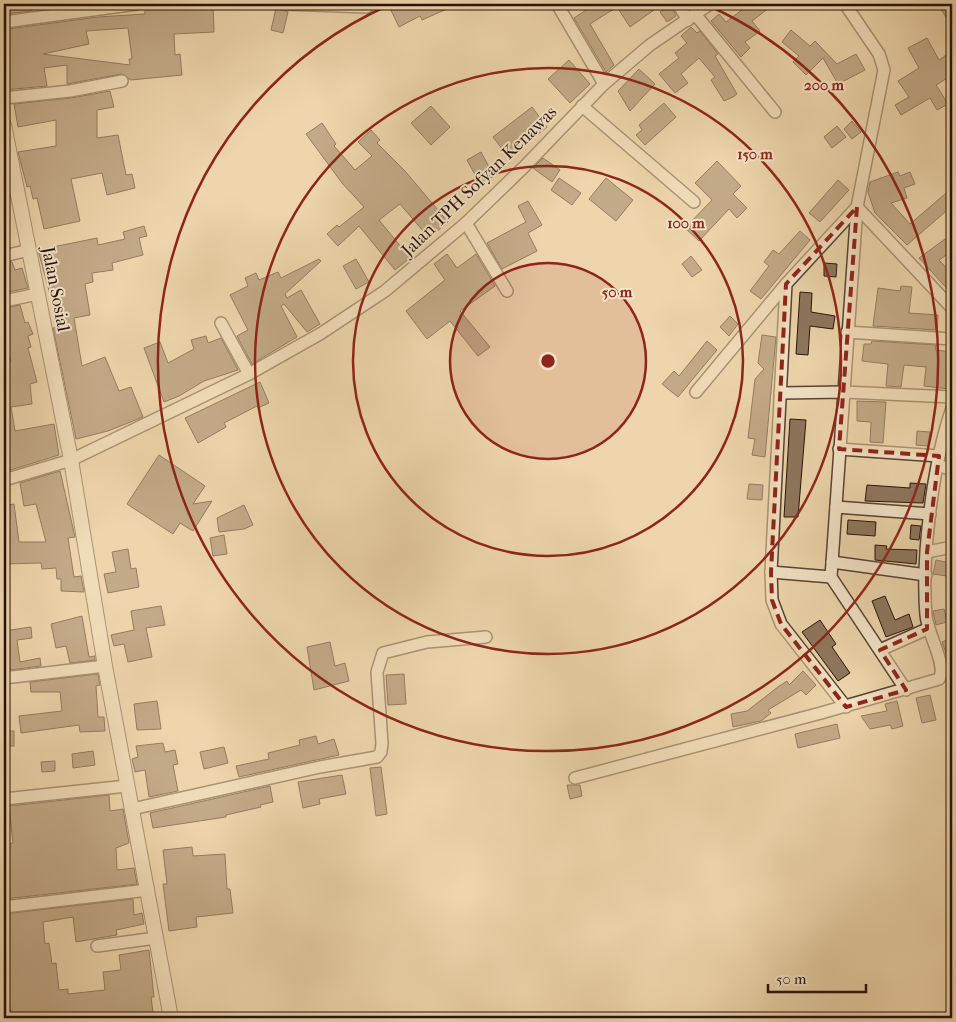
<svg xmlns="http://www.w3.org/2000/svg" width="956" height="1022" viewBox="0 0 956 1022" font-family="'IM FELL French Canon',serif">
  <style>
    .building { fill: #8e775e; stroke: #251109; fill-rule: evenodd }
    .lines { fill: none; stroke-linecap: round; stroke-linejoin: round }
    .minor-casing { stroke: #574232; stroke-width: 14 }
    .tertiary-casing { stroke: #574232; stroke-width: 16 }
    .minor { stroke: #f4e4c9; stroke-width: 11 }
    .tertiary { stroke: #f4e4c9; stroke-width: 14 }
    .marked { fill: none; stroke: #8f2418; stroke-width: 4; stroke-dasharray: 10 6; stroke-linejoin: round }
    .ring { fill: none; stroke: #8f2418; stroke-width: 2.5 }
    .labels { text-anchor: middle; stroke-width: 4; stroke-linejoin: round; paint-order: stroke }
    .street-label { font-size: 18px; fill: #251109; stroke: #f4e4c9 }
    .centre { fill: #8f2418; stroke: #f4e4c9; stroke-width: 2.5 }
    .ring-label { font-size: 15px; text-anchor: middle; font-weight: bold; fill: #8f2418; stroke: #f4e4c9; stroke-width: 4; stroke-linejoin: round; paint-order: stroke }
  </style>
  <rect width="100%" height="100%" fill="#eed6ac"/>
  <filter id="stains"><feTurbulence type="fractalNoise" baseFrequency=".004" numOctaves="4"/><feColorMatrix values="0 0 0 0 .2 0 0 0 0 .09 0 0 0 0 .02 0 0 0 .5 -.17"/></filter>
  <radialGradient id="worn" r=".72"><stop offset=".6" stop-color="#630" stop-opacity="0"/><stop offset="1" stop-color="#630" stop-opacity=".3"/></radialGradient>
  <g class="building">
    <path d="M4,4h27l1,7 -27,3z"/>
    <path d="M213,4l1,28 -40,2 1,21 5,-1 2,21 -51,5 -10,-6 -54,10v-19l-23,3 3,18 -43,4v-59l4,-2 90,-12 47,-3v-8zM128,28l4,31h-3l1,6 -87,-11 46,-10 -3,-13z"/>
    <path d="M388,4h70l-36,16 -2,-4 -21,11z"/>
    <path d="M586,4h64l4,6 -24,17 -13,-20 -27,17 24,41 -8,7 -32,-54 15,-10z"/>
    <path d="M750,4h24l-22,17 8,10 -15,11 5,6 -9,9 -30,-36 8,-7 7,8z"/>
    <path d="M938,4h14v23z"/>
    <path d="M671,5l5,11 -9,6 -7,-10z"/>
    <path d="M276,8l12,4 -5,21 -12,-3z"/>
    <path d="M691,27l6,6 3,-2 18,23 -3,2 22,38 -4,3 -9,4 -13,-21 4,-3 -16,-19 -18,16 7,9 -13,10 -16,-19 20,-16 -4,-5 12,-10 -6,-7z"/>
    <path d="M791,30l19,16 5,-5 22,23 19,-10 9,16 -27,14 -15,-26 -17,17 -13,-13 6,-6 -17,-14z"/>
    <path d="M927,38l12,22 13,-9v24l-16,10 12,19 -11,6 -7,-12 -29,17 -6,-10 14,-8 -11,-16 21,-13 -11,-20z"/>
    <path d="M569,60l21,24 -20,19 -22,-24z"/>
    <path d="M639,69l16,15 -25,27 -12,-20z"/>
    <path d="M110,91l4,16 -17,3v28l21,-3 8,40 6,-1 3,14 -28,7 -5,-22 -31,6 9,42 -36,8 -7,-31 -4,1 -3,-13 -3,1 -9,-35 38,-6v-26l-38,7 -4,-23 57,-6z"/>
    <path d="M664,103l12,14 -31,28 -9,-10 6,-5 -3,-5z"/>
    <path d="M431,106l19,21 -19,18 -20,-22z"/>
    <path d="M532,107l15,20 -38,31 -16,-21z"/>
    <path d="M852,121l9,11 -9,7 -8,-10z"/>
    <path d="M322,123l14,21 -2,2 21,24 17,-14 -14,-14 13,-12 9,10 -3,3 28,28 43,51 -19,16 -29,-34 -21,16 31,38 -15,12 -36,-44 -21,20 -11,-12 10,-9 2,2 25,-20 -22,-24 -36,-49z"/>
    <path d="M837,126l9,11 -14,11 -8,-11z"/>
    <path d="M481,152l13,24 -14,8 -13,-24z"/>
    <path d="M543,158l17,12 -8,12 -19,-14z"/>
    <path d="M717,161l24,25 -8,8 14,14 -10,10 -8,-9 -30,32 -14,-13 27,-28 -17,-17z"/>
    <path d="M898,172l2,4 10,-4 5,12 -11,4 3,10 -16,5 19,21 42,-36v18l-45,39 -32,-32 -7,-21 2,-10z"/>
    <path d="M559,178l22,15 -9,12 -21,-15z"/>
    <path d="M606,178l27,22 -17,21 -27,-22z"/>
    <path d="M838,180l11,10 -29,32 -11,-9z"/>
    <path d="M528,201l14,24 -14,8 9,18 -35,18 -15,-26 39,-21 -8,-16z"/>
    <path d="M144,226l3,10 -8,2 4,17 -31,8 1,7 -21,3 1,9 -8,2 5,31 -16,3 8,48 23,-9 14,34 12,-4 12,30 -35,14 -32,8 -23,-111 6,-1 -5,-34 -4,1 -12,-44 59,-12 1,7 27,-6 -2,-7z"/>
    <path d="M800,231l10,9 -49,59 -11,-8 19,-25 -5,-4 9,-12 6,4z"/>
    <path d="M952,234v17l-13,9 13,14v20l-33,-36z"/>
    <path d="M447,254l10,14 19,-14 19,32 -35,25 30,36 -12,9 -28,-35 -23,18 -21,-28 39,-31 -11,-16z"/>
    <path d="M691,256l11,14 -10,7 -10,-13z"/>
    <path d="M319,259l2,2 -36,33 2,4 14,-8 19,34 -13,8 -23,-28 -3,2 16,31 -45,27 -15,-28 11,-6 -18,-35 18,-9 -3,-8 11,-5 3,7 19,-8 3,6z"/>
    <path d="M356,259l13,23 -13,7 -13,-23z"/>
    <path d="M12,262l3,8 7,-2 6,20 -24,5v-30z"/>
    <path d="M824,263l13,1 -1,13 -12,-1z"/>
    <path d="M901,286l11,1 -3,26 29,2 -1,15 -64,-4 5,-38 22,3z"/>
    <path d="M800,292l12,1 -1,19 24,4 -2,13 -23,-3 -2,29 -12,-1z"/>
    <path d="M20,305l5,18 3,-1 5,12 -5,2 3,11 -3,1 9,34 -7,2 2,20 -21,3 4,24 39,-7 5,31 -55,17v-78l4,-1 -4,-19 4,-2 -2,-10 5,-1 -7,-22v-31z"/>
    <path d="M730,316l8,8 -9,12 -9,-9z"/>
    <path d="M762,335l14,2 -11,120 -13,-2 3,-16 -7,-1 7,-59 9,-10 -6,-6z"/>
    <path d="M206,336l2,7 13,-5 17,32 -34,11 -25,15 -15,6 -20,-54 16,-6 8,21 26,-14 -3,-9z"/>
    <path d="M707,341l10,9 -39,47 -16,-13 12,-13 5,5z"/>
    <path d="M872,341l64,4 -1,5 17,2 -3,37 -25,-3 2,-19 -22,-2 -3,22 -15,-1 2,-22 -26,-3 2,-17h7z"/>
    <path d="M260,382l9,21 -11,5 -1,-2 -33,17 2,4 -28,16 -13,-25z"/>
    <path d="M857,401l29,1 -3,41 -13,-1 1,-20 -14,-1z"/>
    <path d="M790,419l16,1 -8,97h-14z"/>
    <path d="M917,431l13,1 -2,14 -12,-1z"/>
    <path d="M159,455l46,31 -12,18 19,-3 -19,30 -13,-8 -7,11 -46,-30z"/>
    <path d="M60,471l15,66 -7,1 6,39 7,-1 3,16 -23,-1v-12h-4l-1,-11 -14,1 -1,-6 -37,1v-58l10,-2 5,38h27l-10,-38 -12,2 -4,-23z"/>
    <path d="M910,483l16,1 -3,19 -58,-2 2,-16 43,3z"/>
    <path d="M749,484l14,1 -1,15 -15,-1z"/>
    <path d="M244,505l9,20 -9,4 -25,3 -2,-14z"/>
    <path d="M848,520l28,2 -1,14 -28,-2z"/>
    <path d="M911,525l10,1 -2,14 -9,-1z"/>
    <path d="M224,535l3,19 -14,2 -3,-18z"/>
    <path d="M875,545l12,1 -1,3 31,1 -1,14 -41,-4z"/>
    <path d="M128,549l3,20 5,-1 3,19 -31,6 -4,-19 12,-2 -4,-20z"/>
    <path d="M936,560l14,3 -3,13 -14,-2z"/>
    <path d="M885,596l10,24 14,-6 4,13 -27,10 -14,-36z"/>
    <path d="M161,606l4,19 -19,3 6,29 -24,5 -4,-18 -10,2 -3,-11 23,-5 -3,-19z"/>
    <path d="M944,609l3,13 -11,3 -3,-14z"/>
    <path d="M82,616l7,41 6,-1v4l-25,3 -4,-17 -10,2 -5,-24z"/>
    <path d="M820,620l16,24 -4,3 18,26 -12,8 -36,-49z"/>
    <path d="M31,627l1,11 -15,2 3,22 20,-4 1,8 -31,4v-3l-6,1v-37z"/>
    <path d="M952,638v32l-10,-28z"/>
    <path d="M330,642l5,24 10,-3 4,18 -35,9 -7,-43z"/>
    <path d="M803,671l13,14 -10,10 -5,-5 -33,20 3,3 -10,8 -28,6 -2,-13 16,-3 31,-24 9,-6 2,4z"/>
    <path d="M98,674l2,11 -4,1 2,31h6l1,14 -25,1 -1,-7 -58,8 -2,-17 43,-5 -2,-19h-29l-1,-10z"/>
    <path d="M404,674l2,30 -18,1 -2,-30z"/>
    <path d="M930,695l6,25 -14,3 -6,-25z"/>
    <path d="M157,701l4,28 -24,1 -3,-26z"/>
    <path d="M897,701l6,25 -11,3 -2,-4 -20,4 -9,-13 26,-5 -2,-7z"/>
    <path d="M837,724l3,14 -42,10 -3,-14z"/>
    <rect x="4" y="731" width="10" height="15"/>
    <path d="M316,736l2,8 16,-5 5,16 -100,22 -3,-11 33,-7 -1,-6 32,-8 -1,-5z"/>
    <path d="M163,743l2,9 10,-2 3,14 -5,1 5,26 -29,6 -4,-27 -10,2 -3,-13 6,-2 -2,-11z"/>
    <path d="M224,747l4,16 -24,6 -4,-17z"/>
    <path d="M93,751l2,14 -22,3 -1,-14z"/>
    <path d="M55,761v10l-13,1 -1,-10z"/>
    <path d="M381,767l6,47 -11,2 -6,-48z"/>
    <path d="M342,775l4,19 -27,5 1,5 -17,4 -5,-26z"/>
    <path d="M567,785h13l2,11 -12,3z"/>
    <path d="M270,786l3,16 -13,3 1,2 -35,8v2l-73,11 -3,-15z"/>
    <path d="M109,795l1,16 13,-2 6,34 -13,5 1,22 17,-2 3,16 -132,15 -1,-55 9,-1 -4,-37z"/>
    <path d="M192,847l1,9 32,-2 2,35h3l3,24 -37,4 1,10 -28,4 -6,-47h4l-4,-34z"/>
    <path d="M133,899l1,16 8,-2 2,11 -28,6 1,5 -41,7 -3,-25 -30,5 2,22 4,-1 3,21 4,-1 3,27 9,-1v5l37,-4 -2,-18 18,-2 -2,-15 30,-5 5,47h-3l2,15 -46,6h-95l-3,-16h-5v-35h3l-3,-25v-28z"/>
  </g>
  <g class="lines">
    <g class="minor-casing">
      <g id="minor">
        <path d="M283,4l84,3"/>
        <path d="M557,4l47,80"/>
        <path d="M678,4l10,16"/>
        <path d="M845,4l34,50 5,16 -27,137 -26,370 75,113"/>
        <path d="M695,14l80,98"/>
        <path d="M4,22l133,-18"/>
        <path d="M4,98l66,-7 52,-10"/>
        <path d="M582,106l112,96"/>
        <path d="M466,223l41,68"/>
        <path d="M4,256l25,-6"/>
        <path d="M786,284l-15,288 60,5"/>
        <path d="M4,301l34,-7"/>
        <path d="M221,323l28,51"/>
        <path d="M847,332l105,7"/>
        <path d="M696,392l90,-108 71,-77 95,101"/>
        <path d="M780,393l64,-1 108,5"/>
        <path d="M839,449l100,7"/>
        <path d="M938,465l14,5"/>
        <path d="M4,480l67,-20 178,-86 71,-40 65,-43 81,-68 58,-56 80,-83 46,-39 60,-41"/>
        <path d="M836,507l94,7"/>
        <path d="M927,552l25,-5"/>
        <path d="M832,562l94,13"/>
        <path d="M771,572l1,28 9,24 65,83"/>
        <path d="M880,650l47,-21"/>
        <path d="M4,678l101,-12"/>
        <path d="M575,778l246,-65 118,-34c9,-13 -12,-46 -13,-64 -5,-58 7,-152 26,-207"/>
        <path d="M4,799l123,-13"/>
        <path d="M132,809l188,-42 57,-10 4,-5 1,-9 -5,-71 6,-19 44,-11 59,-5"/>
        <path d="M4,907l144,-17"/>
        <path d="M97,946l59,-8"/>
      </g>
    </g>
    <g class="tertiary-casing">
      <path id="tertiary" d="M4,125l67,335 34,206 66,352"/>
    </g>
    <use href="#minor" class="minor"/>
    <use href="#tertiary" class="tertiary"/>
  </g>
  <path d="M0 0H956V1022H0ZM857,207l-18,242 100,7 -12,96v77l-47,21 26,40 -60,17 -65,-83 -9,-24 -1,-28 15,-288z" fill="#eed6ac" fill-opacity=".55" fill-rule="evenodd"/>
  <path class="marked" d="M857,207l-18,242 100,7 -12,96v77l-47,21 26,40 -60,17 -65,-83 -9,-24 -1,-28 15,-288z"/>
  <circle cx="548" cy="361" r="98" fill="#8f2418" fill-opacity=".12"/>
  <g class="ring">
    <circle cx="548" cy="361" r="98"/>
    <circle cx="548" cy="361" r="195"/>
    <circle cx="548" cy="361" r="293"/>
    <path d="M707 5A390 390 0 1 1 389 5"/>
  </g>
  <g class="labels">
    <g class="street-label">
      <text transform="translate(479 181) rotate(-44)" y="6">Jalan TPH Sofyan Kenawas</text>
      <text transform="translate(56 289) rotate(79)" y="6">Jalan Sosial</text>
    </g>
  </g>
  <circle cx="548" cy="361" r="8" class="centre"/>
  <g class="ring-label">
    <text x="824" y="90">200 m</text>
    <text x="755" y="159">150 m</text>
    <text x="686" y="228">100 m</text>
    <text x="617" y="297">50 m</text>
  </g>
  <rect width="956" height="1022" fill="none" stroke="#eed6ac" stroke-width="20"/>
  <rect x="5" y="5" width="946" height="1012" fill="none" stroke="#251109" stroke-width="2.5"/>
  <rect x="10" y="10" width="936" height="1002" fill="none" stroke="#251109"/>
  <path d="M768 984v8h98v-8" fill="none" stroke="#251109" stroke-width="2.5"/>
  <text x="776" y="984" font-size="15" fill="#251109" stroke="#f4e4c9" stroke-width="4" paint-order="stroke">50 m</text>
  <rect width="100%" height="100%" filter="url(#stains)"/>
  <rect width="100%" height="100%" fill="url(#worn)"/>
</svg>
